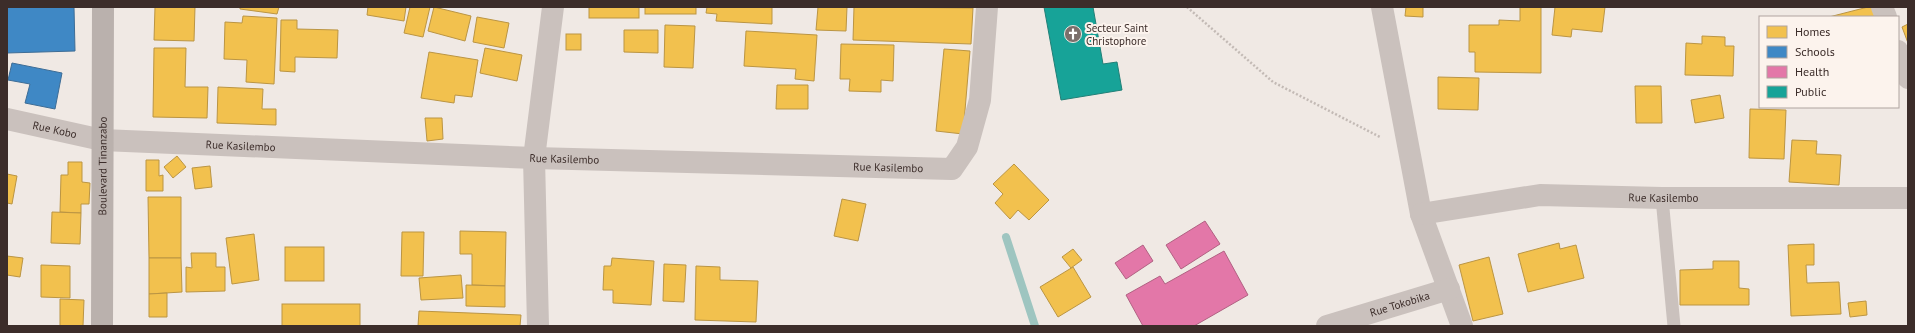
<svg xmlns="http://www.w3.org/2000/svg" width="1915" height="333" viewBox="0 0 1915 333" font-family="'PT Sans',sans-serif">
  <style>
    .homes { fill: #f2c14e; stroke: #bb9543 }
    .schools { fill: #3f88c5; stroke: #3e6d96 }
    .health { fill: #e377a8; stroke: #b16182 }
    .public { fill: #17a398; stroke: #228077 }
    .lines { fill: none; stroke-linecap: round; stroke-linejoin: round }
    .stream { stroke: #9ec5c0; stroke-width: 8 }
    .path { stroke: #c3bab5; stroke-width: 2.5; stroke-dasharray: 2 2; stroke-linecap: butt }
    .lane { stroke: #cac1bd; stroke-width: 13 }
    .street { stroke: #cac1bd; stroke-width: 22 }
    .secondary { stroke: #bab1ad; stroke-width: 22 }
    .labels { text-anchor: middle; stroke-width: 4; stroke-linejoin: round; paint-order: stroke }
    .poi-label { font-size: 11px; fill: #3c2d2a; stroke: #fcf3ed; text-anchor: start }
    .street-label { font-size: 11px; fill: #3c2d2a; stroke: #fcf3ed }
  </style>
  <rect width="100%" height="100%" fill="#f0e9e4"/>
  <g class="homes">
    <path d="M155,7h40l-1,34 -40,-1z"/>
    <path d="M240,7h39l-2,7 -37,-5z"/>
    <path d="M368,7h38l-2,14 -37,-6z"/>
    <path d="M410,7h20l-7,30 -19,-4z"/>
    <path d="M434,7l37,9 -6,25 -37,-10z"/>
    <rect x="589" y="7" width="50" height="11"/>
    <rect x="645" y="7" width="51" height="7"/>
    <path d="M707,7h65v17l-56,-3 1,-7 -11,-1z"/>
    <path d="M818,7h29l-1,24 -30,-1z"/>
    <path d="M854,7l119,1 -2,36 -118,-4z"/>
    <path d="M1406,7h17v10l-18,-1z"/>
    <path d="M1520,7h21v66l-66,-1v-20h-6v-27h30v-5l21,1z"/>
    <path d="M1555,7h50l-3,25 -30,-3 -1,8 -19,-2z"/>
    <path d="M1868,7h8l2,10h-49z"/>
    <path d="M243,16l34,2 -3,66 -28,-2 1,-22 -23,-1 1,-37 17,1z"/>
    <path d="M477,17l32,6 -5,25 -31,-6z"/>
    <path d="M281,20h16v9l41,1 -1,28 -42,-1v15l-15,-1z"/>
    <path d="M1908,24v19l-6,-16z"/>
    <path d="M665,25l30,1 -2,42 -29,-1z"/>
    <path d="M624,30h34v23l-34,-1z"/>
    <path d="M746,31l71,4 -3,46 -19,-2 1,-10 -52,-3z"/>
    <rect x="566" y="34" width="15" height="16"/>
    <path d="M1702,36l23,1v9h9l-1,30 -48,-1 1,-32 16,1z"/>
    <path d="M841,44l53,1 -1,36 -12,-1v12l-32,-1 1,-12h-10z"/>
    <path d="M154,48h32l-1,39h23l-1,31 -54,-1z"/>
    <path d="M485,48l37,7 -5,26 -37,-8z"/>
    <path d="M944,49l26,2 -7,83 -27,-3z"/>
    <path d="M429,52l49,8 -6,37 -17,-2 -1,8 -33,-5z"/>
    <path d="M1438,77l41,1 -1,32 -40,-1z"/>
    <path d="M777,85h31v24h-32z"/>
    <path d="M1635,86h26l1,37h-26z"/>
    <path d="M218,87l45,2 -1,20h14v16l-59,-2z"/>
    <path d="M1720,95l4,23 -29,5 -4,-23z"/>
    <path d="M1750,109l36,1 -2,49 -35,-1z"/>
    <path d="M425,118h17l1,21 -16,2z"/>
    <path d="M1792,140l25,1 -1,13 25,1 -2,30 -50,-3z"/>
    <path d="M177,156l9,11 -13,11 -9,-11z"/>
    <path d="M146,160h13v16l4,-1v16h-17z"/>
    <path d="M68,162h14v20l8,1 -1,21h-8v9l-21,-1 1,-37h7z"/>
    <path d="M1014,164l35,36 -20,20 -11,-10 -8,9 -15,-16 8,-9 -10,-10z"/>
    <path d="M210,166l2,21 -17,2 -3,-21z"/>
    <path d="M7,174l10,2 -5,28 -5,-1z"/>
    <path d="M148,197h33v61h-32z"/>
    <path d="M842,199l24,5 -8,37 -24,-5z"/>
    <path d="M52,212l29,1 -1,31 -29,-1z"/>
    <path d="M460,231l46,1 -1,54 -33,-1v-31h-12z"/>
    <path d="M402,232h22l-1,44h-22z"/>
    <path d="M254,234l5,46 -27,4 -6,-46z"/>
    <path d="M1559,243l1,6 16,-4 8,33 -56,14 -10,-38z"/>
    <path d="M1814,244v21h-8l1,18 32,-1 2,32 -50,2 -3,-71z"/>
    <rect x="285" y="247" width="39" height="34"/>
    <path d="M1073,249l9,11 -11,8 -9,-11z"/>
    <path d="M191,253h25v14h9v24l-39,1v-25l6,1z"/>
    <path d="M7,256l16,2 -3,19 -13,-2z"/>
    <path d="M1489,257l14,57 -30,7 -14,-56z"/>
    <path d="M149,258h32l1,34 -33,2z"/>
    <path d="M612,258l42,3 -3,44 -38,-2v-13h-10l1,-24h7z"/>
    <path d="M1713,261h26v27l10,1v16h-69v-35l33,-1z"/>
    <path d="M664,264l22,1 -2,37 -21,-1z"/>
    <path d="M41,265l29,1v32l-29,-1z"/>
    <path d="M696,266l24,1v13l38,1 -2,41 -61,-2z"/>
    <path d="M1073,267l18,30 -33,20 -18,-30z"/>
    <path d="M461,275l2,23 -42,2 -2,-22z"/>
    <path d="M466,285l39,1v21l-39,-1z"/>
    <path d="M167,293v24h-18v-23z"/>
    <path d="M60,299l24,1 -1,26h-23z"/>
    <path d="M1866,301l1,14 -17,2 -2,-14z"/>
    <rect x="282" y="304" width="78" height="22"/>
    <path d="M419,311l102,4 -1,11h-102z"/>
  </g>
  <g class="schools">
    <path d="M7,7h67l1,44 -68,2z"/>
    <path d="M12,63l50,10 -7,36 -30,-6 5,-19 -22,-4z"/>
  </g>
  <g class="health">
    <path d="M1205,221l15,23 -39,25 -15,-24z"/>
    <path d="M1143,245l10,16 -27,18 -11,-16z"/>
    <path d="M1224,251l24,44 -54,31h-51l-17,-31 34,-19 5,8z"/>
  </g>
  <path class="public" d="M1044,7h49l10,57 14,-2 5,28 -61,10z"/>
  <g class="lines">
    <path class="stream" d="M1006,237l29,89"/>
    <path class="path" d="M1187,7l86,75 107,55"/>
    <path class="lane" d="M1662,198l12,128"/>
    <g class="street">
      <path d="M1382,7l39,207 41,112"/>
      <path d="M1882,7l4,10"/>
      <path d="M1898,51l10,27"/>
      <path id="s1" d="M7,119l95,21 432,18 418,11 15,-22 13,-47 7,-93"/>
      <path id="s2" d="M1421,214l119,-19 122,3h246"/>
      <path d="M538,326l-4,-168 19,-151"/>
      <path id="s3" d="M1327,326l122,-37"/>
    </g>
    <path class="secondary" id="s4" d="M102,326l1,-319"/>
  </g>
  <defs>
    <g id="church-disc" transform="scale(0.9)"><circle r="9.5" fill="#7b6f6b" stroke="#fcf3ed"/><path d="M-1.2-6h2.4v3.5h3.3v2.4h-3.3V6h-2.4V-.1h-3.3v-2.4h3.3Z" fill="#fff"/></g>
  </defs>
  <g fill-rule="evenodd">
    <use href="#church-disc" x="1073" y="34"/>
  </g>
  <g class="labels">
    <g class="poi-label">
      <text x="1086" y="32">Secteur Saint<tspan x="1086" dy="13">Christophore</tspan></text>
    </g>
    <g class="street-label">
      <text dy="4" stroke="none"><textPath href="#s1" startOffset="49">Rue Kobo</textPath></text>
      <text dy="4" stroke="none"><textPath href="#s1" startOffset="236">Rue Kasilembo</textPath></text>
      <text dy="4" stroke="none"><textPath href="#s1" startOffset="560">Rue Kasilembo</textPath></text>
      <text dy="4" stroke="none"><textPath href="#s4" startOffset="160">Boulevard Tinanzabo</textPath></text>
      <text dy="4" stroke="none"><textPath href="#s1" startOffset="884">Rue Kasilembo</textPath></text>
      <text dy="4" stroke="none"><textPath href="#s2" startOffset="244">Rue Kasilembo</textPath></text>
      <text dy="4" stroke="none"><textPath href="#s3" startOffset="76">Rue Tokobika</textPath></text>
    </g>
  </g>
  <rect width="1915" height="333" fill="none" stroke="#3c2d2a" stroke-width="16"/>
  <rect x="1759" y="16" width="140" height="92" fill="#fcf3ed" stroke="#afa49f"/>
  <rect x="1767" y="26" width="20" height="12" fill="#f2c14e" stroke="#afa49f"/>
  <text x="1795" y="36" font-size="12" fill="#3c2d2a">Homes</text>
  <rect x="1767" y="46" width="20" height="12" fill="#3f88c5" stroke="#afa49f"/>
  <text x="1795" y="56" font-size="12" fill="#3c2d2a">Schools</text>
  <rect x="1767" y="66" width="20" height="12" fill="#e377a8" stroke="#afa49f"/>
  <text x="1795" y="76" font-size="12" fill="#3c2d2a">Health</text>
  <rect x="1767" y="86" width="20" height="12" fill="#17a398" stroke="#afa49f"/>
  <text x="1795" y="96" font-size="12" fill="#3c2d2a">Public</text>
</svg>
